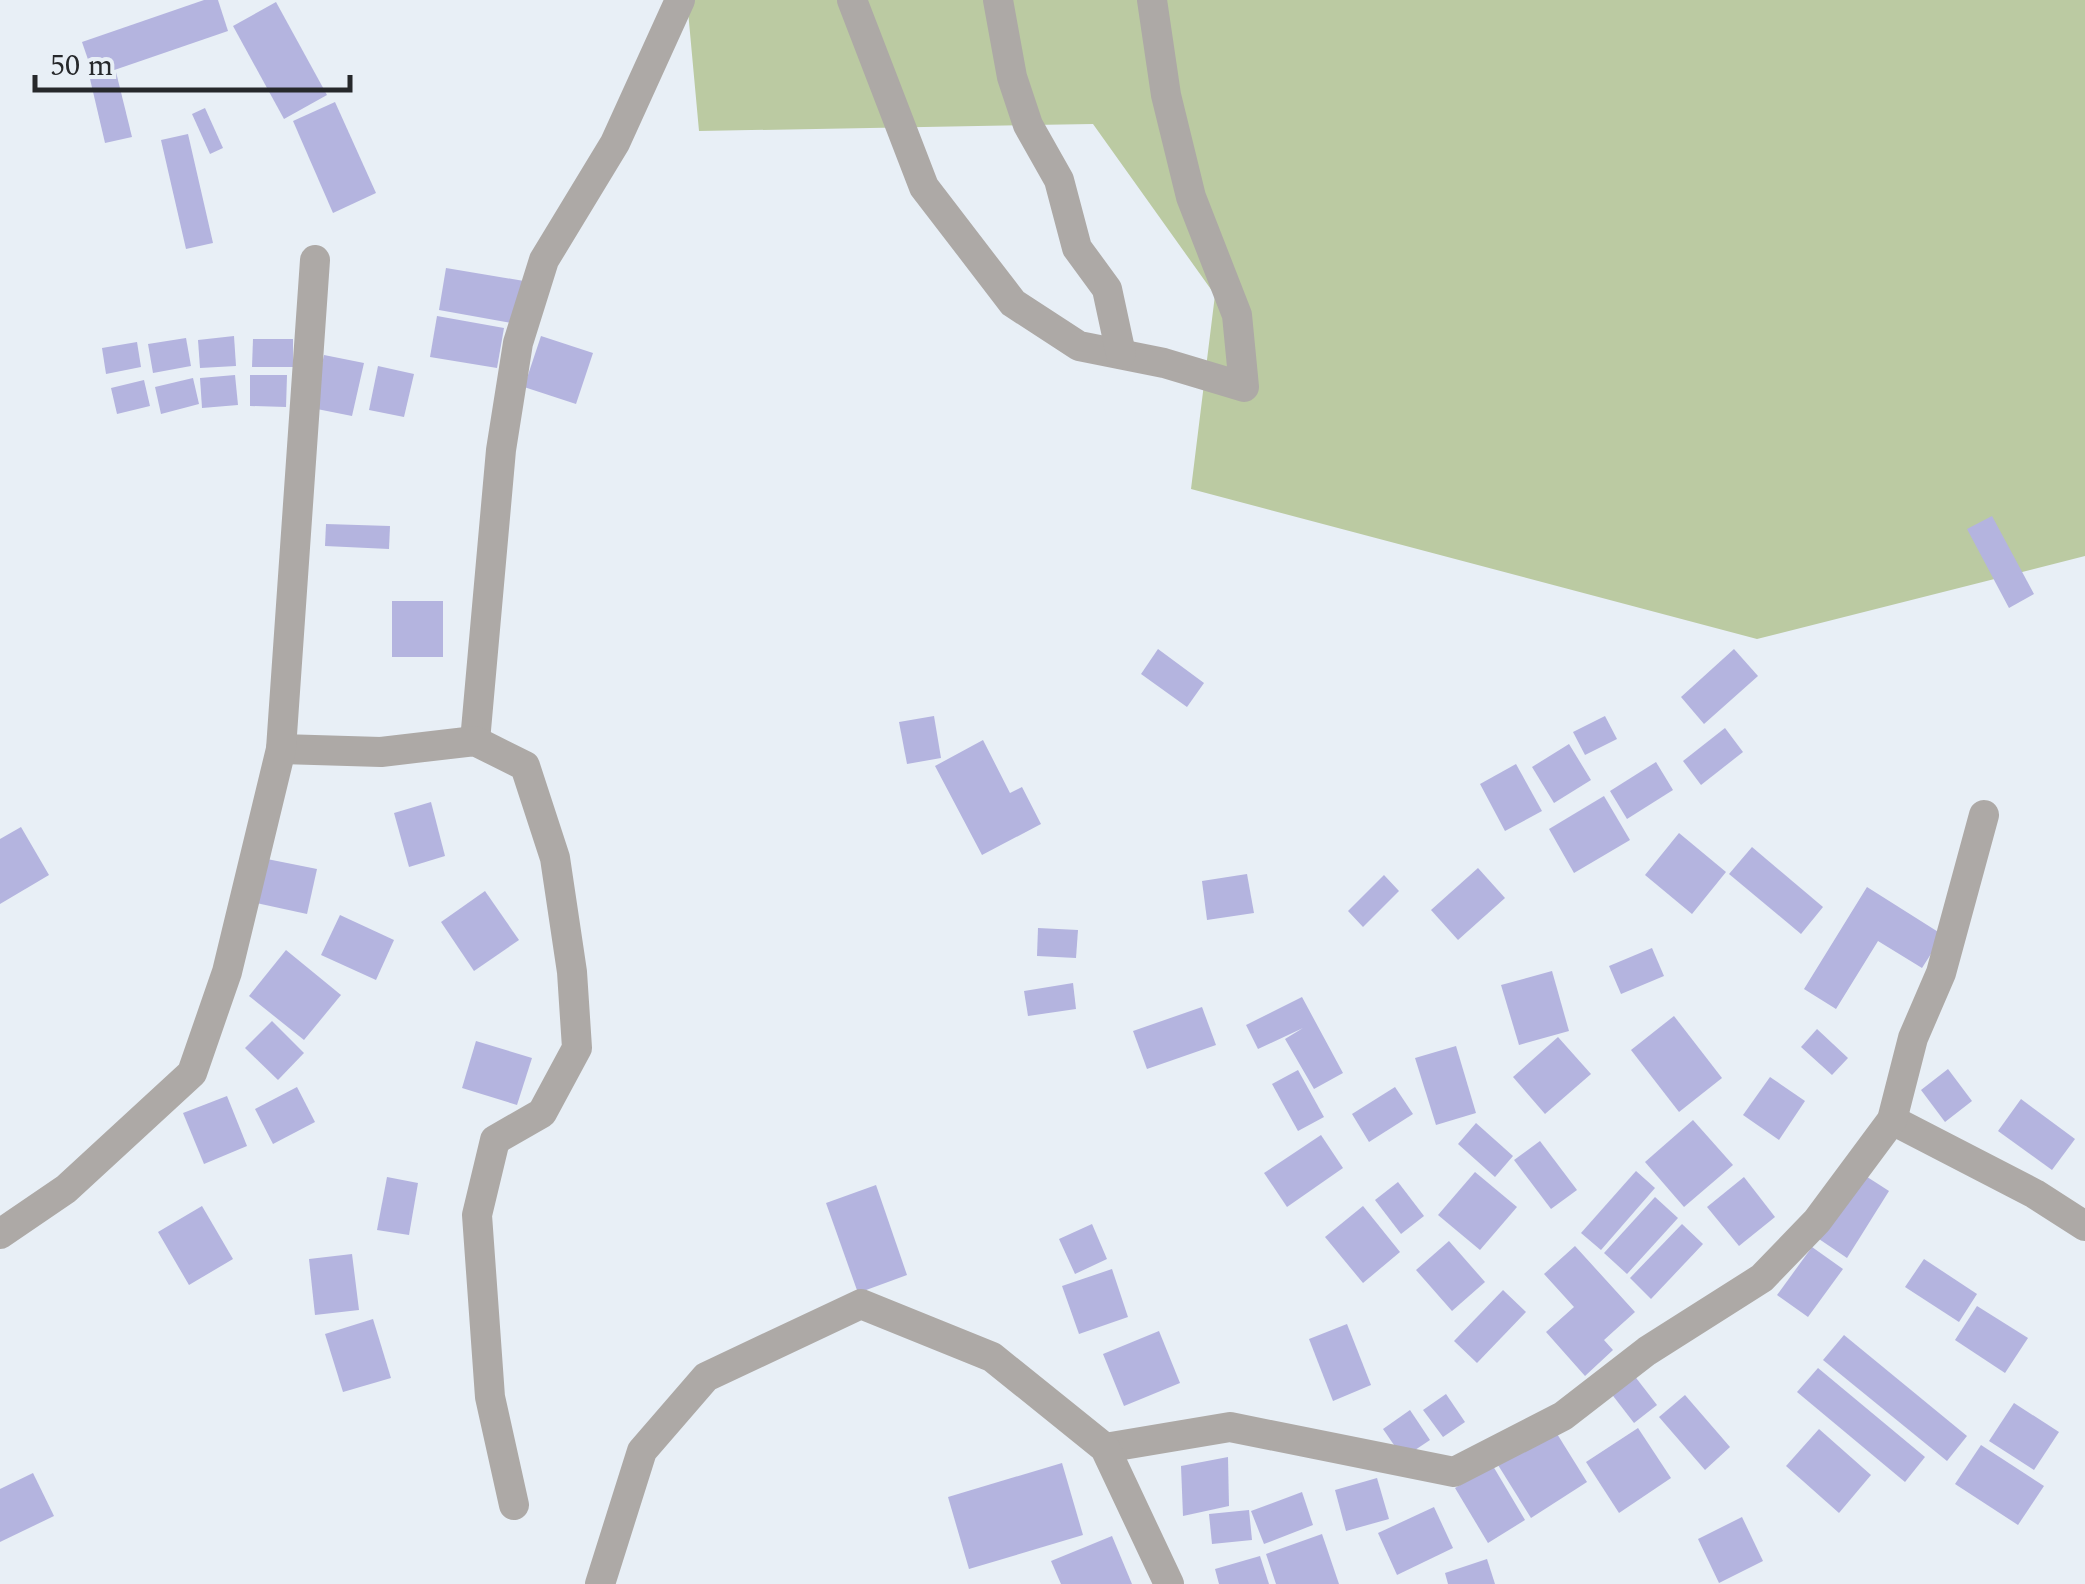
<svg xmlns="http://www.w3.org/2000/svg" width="2085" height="1584" viewBox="0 0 2085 1584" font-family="Spectral,serif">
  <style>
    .green { fill: #bbcaa2 }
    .building { fill: #b4b4df }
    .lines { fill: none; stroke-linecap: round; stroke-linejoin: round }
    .street { stroke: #ada9a6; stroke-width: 30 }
  </style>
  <rect width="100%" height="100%" fill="#e8eff6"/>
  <path class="green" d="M687,0h1398v556l-328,83 -566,-150 24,-194 -122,-171 -394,7z"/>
  <g class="building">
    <path d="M204,0h14l10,31 -134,46 -12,-35z"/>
    <path d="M276,2l51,93 -43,24 -51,-93z"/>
    <path d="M116,72l16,65 -27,6 -15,-64z"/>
    <path d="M335,102l41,91 -43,20 -40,-92z"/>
    <path d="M205,108l18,40 -13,6 -18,-40z"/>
    <path d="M188,134l25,109 -27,6 -25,-109z"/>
    <path d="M446,268l78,13 -7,43 -78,-14z"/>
    <path d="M437,316l67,12 -7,40 -67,-11z"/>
    <path d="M234,336l2,30 -36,2 -2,-28z"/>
    <path d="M541,336l52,17 -17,51 -52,-17z"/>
    <path d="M186,338l5,28 -38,7 -5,-29z"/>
    <path d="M253,339h40v28h-41z"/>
    <path d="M137,342l4,25 -35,7 -4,-26z"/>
    <path d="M324,355l40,8 -12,53 -40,-8z"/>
    <path d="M378,366l36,8 -10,43 -35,-7z"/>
    <path d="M235,375l3,30 -36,3 -2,-30z"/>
    <path d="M250,375h37l-1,32 -36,-1z"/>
    <path d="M193,378l6,26 -38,10 -6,-27z"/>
    <path d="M144,380l6,26 -33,8 -6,-26z"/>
    <path d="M1992,516l42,78 -25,14 -42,-79z"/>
    <path d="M326,524l64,2 -1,23 -64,-3z"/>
    <rect x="392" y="601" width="51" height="56"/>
    <path d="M1158,649l46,34 -17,24 -46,-33z"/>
    <path d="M1734,649l24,27 -54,48 -23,-27z"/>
    <path d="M934,716l7,42 -34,6 -8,-42z"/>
    <path d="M1605,716l12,23 -32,16 -12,-23z"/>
    <path d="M1725,728l18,24 -42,33 -18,-24z"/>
    <path d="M983,740l27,53 12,-6 19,37 -59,31 -47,-89z"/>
    <path d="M1569,744l22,36 -37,23 -22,-36z"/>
    <path d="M1656,762l17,28 -46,29 -17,-28z"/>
    <path d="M1516,764l26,47 -37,20 -25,-47z"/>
    <path d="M1604,796l26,44 -56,33 -25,-44z"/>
    <path d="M431,802l14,54 -36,11 -15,-54z"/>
    <path d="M21,827l28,48 -49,29v-65z"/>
    <path d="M1679,833l47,39 -34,42 -47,-39z"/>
    <path d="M1752,847l71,60 -22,27 -72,-60z"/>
    <path d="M262,858l55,11 -10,45 -55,-12z"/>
    <path d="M1478,868l27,30 -47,42 -27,-30z"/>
    <path d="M1247,874l7,39 -47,7 -5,-39z"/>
    <path d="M1384,875l15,16 -36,36 -15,-16z"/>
    <path d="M1867,887l76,48 -21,33 -44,-27 -42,68 -32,-20z"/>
    <path d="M485,891l34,49 -45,31 -33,-49z"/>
    <path d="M340,915l54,25 -18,40 -55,-25z"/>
    <path d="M1038,928l40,2 -2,28 -39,-2z"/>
    <path d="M1652,948l12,28 -43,18 -12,-28z"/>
    <path d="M286,950l55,45 -37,45 -55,-44z"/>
    <path d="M1552,971l17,60 -50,14 -18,-60z"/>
    <path d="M1073,983l3,26 -48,7 -4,-25z"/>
    <path d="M1302,997l41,76 -29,16 -29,-50 18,-11 -45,21 -12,-24z"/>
    <path d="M1202,1007l14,38 -69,24 -14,-38z"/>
    <path d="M1674,1016l48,62 -43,34 -48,-62z"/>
    <path d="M272,1021l32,32 -26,27 -33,-32z"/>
    <path d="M1817,1029l31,29 -16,17 -31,-28z"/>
    <path d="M1558,1037l33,37 -46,40 -32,-37z"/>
    <path d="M476,1041l56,17 -15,47 -55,-17z"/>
    <path d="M1456,1046l20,67 -40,12 -21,-67z"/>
    <path d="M1948,1069l24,32 -27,21 -24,-32z"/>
    <path d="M1298,1070l26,47 -26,14 -26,-47z"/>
    <path d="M1770,1077l35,24 -26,39 -36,-25z"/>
    <path d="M297,1087l18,35 -42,22 -18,-35z"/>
    <path d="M1395,1087l18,27 -44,28 -17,-28z"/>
    <path d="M227,1096l20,50 -43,18 -21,-51z"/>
    <path d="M2021,1099l54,40 -23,31 -54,-39z"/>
    <path d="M1693,1120l40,45 -49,42 -39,-45z"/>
    <path d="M1476,1123l37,33 -18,21 -37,-33z"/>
    <path d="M1321,1135l22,33 -56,39 -23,-34z"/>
    <path d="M1540,1141l37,49 -26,19 -37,-49z"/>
    <path d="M1636,1171l19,17 -54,62 -20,-17z"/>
    <path d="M1475,1172l42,35 -37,43 -42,-35z"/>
    <path d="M1861,1173l28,18 -42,67 -28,-19z"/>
    <path d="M387,1177l31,6 -9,52 -32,-5z"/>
    <path d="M1744,1177l31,40 -36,29 -32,-39z"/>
    <path d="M1398,1182l26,34 -23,18 -26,-34z"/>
    <path d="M876,1185l31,90 -49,18 -32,-90z"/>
    <path d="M1655,1197l23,21 -51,56 -23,-21z"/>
    <path d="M202,1206l31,53 -44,26 -31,-53z"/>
    <path d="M1363,1206l37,46 -37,31 -38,-46z"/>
    <path d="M1092,1224l15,35 -32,15 -16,-35z"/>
    <path d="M1682,1224l21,20 -52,55 -21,-21z"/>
    <path d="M1449,1241l36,41 -33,29 -36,-41z"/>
    <path d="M1575,1246l60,66 -31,28 9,10 -28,26 -39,-44 28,-25 -30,-33z"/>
    <path d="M1812,1247l31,22 -35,48 -31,-22z"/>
    <path d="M352,1254l7,56 -44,5 -6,-56z"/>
    <path d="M1924,1259l53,35 -18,28 -54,-35z"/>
    <path d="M1112,1269l16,48 -49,17 -17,-48z"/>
    <path d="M1503,1290l23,22 -49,51 -23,-22z"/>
    <path d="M1977,1306l51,32 -23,35 -50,-33z"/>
    <path d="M373,1319l18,59 -48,14 -18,-58z"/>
    <path d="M1347,1324l24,61 -38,16 -24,-62z"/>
    <path d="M1159,1331l21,52 -56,23 -21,-52z"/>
    <path d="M1844,1335l123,101 -20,25 -124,-101z"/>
    <path d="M1818,1368l107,89 -20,25 -108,-90z"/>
    <path d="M1630,1370l27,35 -23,18 -27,-35z"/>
    <path d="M1446,1394l19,28 -22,15 -20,-27z"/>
    <path d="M1685,1395l45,52 -25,23 -46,-53z"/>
    <path d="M2014,1403l45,29 -25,38 -45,-29z"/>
    <path d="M1410,1410l20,30 -27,18 -20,-29z"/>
    <path d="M1638,1428l33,50 -52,35 -33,-51z"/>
    <path d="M1554,1429l33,53 -56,36 -33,-53z"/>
    <path d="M1819,1429l52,46 -32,38 -53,-47z"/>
    <path d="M1981,1445l63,41 -26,39 -63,-41z"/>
    <path d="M1228,1457l1,49 -46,10 -2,-50z"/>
    <path d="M1062,1463l21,72 -114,34 -21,-72z"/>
    <path d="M1493,1466l32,54 -37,23 -33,-55z"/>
    <path d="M33,1473l21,43 -54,26v-53z"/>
    <path d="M1377,1478l12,41 -43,12 -11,-41z"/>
    <path d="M1302,1492l11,33 -49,19 -13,-33z"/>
    <path d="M1434,1507l19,41 -56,27 -19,-42z"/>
    <path d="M1249,1510l3,30 -40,4 -3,-30z"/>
    <path d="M1742,1517l21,44 -44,22 -21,-44z"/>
    <path d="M1322,1534l17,50h-63l-10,-30z"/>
    <path d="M1112,1536l20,48h-71l-10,-23z"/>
    <path d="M1260,1556l9,28h-50l-4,-15z"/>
    <path d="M1487,1559l8,25h-47l-3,-11z"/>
  </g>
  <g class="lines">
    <g class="street">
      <path d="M852,0l72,187 89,116 66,43 85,17 80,24 -7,-72 -46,-118 -25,-102 -14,-95"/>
      <path d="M998,0l14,77 16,48 31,55 18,68 30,41 14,65"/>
      <path d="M475,741l26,-291 17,-107 26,-83 71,-117 65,-143"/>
      <path d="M281,749l100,3 94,-11 50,25 30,92 17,114 5,76 -35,65 -47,27 -18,75 13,182 24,108"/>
      <path d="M1892,1120l143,74 50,32"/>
      <path d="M0,1234l66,-45 126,-116 35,-101 54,-223 34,-489"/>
      <path d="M1105,1448l125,-21 224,45 109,-56 84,-65 115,-73 55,-57 75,-101 21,-82 28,-65 43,-158"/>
      <path d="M600,1584l42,-133 64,-74 155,-73 131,53 113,91 64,136"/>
    </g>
  </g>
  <path d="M35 75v15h315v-15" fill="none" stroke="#26282b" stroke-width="5"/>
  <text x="50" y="75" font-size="30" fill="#26282b" stroke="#e8eff6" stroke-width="8" paint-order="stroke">50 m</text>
</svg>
